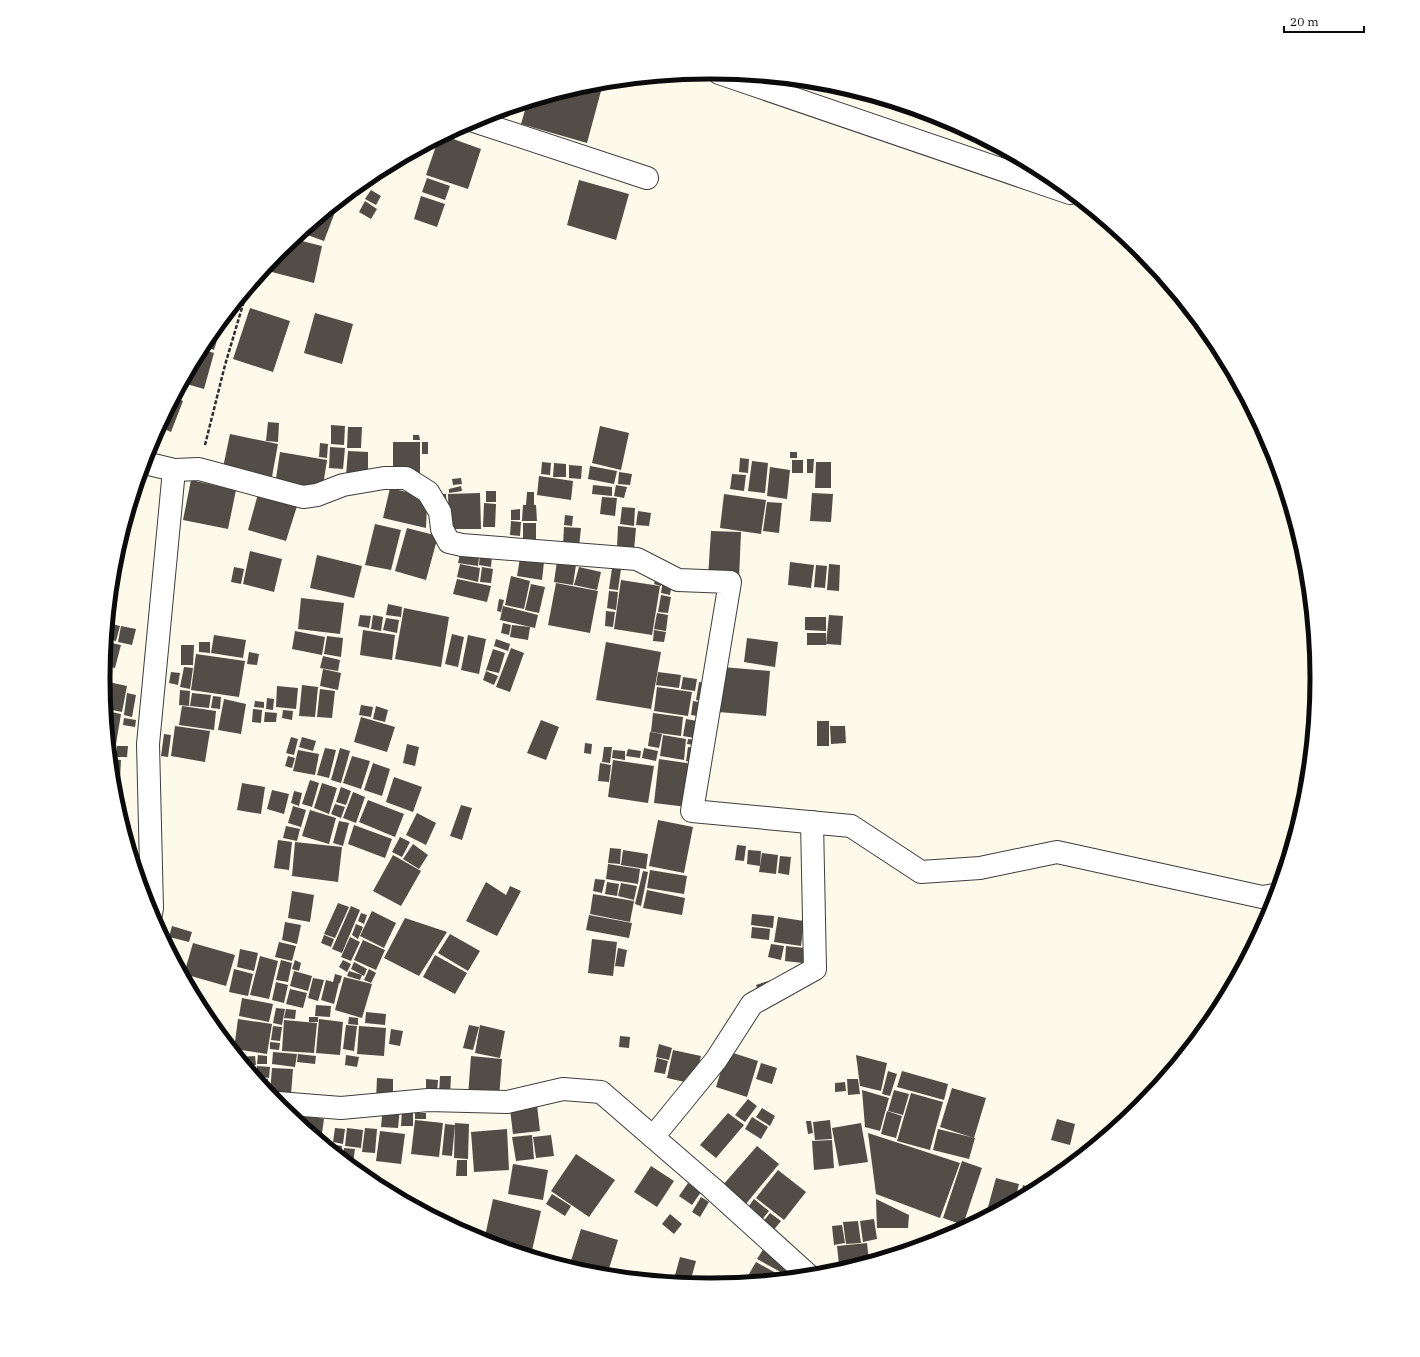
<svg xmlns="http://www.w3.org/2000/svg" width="1420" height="1357" viewBox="0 0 1420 1357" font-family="'IBM Plex Serif',serif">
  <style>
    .building { fill: #534d48 }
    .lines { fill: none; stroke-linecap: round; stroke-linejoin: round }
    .minor-casing { stroke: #3e3e3e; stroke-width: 24 }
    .path { stroke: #2d2d2d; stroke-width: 2.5; stroke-dasharray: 4 2; stroke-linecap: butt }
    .minor { stroke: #fff; stroke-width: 22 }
    .rim { fill: none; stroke: #0b0b0b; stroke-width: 5 }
  </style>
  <rect width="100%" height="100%" fill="#fdfaeb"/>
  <g class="building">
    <path d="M584,86l17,5 -14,52 -66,-19 6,-21z"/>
    <path d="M445,136l36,13 -13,40 -42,-14 12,-35z"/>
    <path d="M427,178l23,8 -5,14 -23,-8z"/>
    <path d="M579,180l50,14 -13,46 -49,-15z"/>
    <path d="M371,190l10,6 -5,9 -11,-6z"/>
    <path d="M421,196l24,8 -8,23 -23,-8z"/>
    <path d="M365,201l12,8 -6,10 -12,-7z"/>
    <path d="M330,210l5,2 -11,29 -22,-8z"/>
    <path d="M294,239l28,7 -8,37 -46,-12 2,-7 11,-15z"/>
    <path d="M250,308l40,13 -17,51 -40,-13z"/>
    <path d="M315,313l38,11 -11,40 -38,-11z"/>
    <path d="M221,323l1,1 -8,26 -11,-4z"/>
    <path d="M201,349l13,4 -10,36 -21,-6z"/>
    <path d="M176,398l7,3 -12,31 -11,-5z"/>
    <path d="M268,422l11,1 -1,19 -12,-1z"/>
    <path d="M331,425l14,1 -1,19 -13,-1z"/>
    <path d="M600,426l29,7 -8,37 -29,-7z"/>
    <path d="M348,427h14l-1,21h-14z"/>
    <path d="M230,434l48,10 -7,38 -49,-10z"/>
    <path d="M413,435h6l1,5h-7z"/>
    <rect x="393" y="442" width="27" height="33"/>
    <rect x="422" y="442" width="6" height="12"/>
    <path d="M320,443l8,1 -1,14 -8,-1z"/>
    <path d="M330,447l15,1 -2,21 -14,-1z"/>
    <path d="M348,451l20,1v24l-22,-1z"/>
    <path d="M280,452l47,8 -5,32 -47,-7z"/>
    <rect x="790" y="452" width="7" height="6"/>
    <path d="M740,458l9,1 -1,14 -9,-1z"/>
    <path d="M807,459h7l-1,14h-6z"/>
    <rect x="792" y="460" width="11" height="13"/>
    <path d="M752,461l16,2 -3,30 -17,-2z"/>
    <path d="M542,462l9,1 -1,12 -9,-1z"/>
    <path d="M816,462h15v26h-16z"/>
    <path d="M554,463l12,1v13h-13z"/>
    <path d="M569,465l13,1 -1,13 -12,-1z"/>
    <path d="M590,466l27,5 -3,13 -26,-5z"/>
    <path d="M770,467l20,3 -3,29 -20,-3z"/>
    <path d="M619,472l13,2 -2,11 -12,-1z"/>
    <path d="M732,474l14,1 -2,16 -14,-2z"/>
    <path d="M539,476l34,5 -2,19 -34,-5z"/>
    <path d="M461,478l1,6 -9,1 -1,-6z"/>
    <path d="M191,480l45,10 -8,39 -45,-9z"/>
    <path d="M593,485l19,2v9l-20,-2z"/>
    <path d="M616,485l11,2 -3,11 -10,-2z"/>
    <path d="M461,486l1,5 -13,2v-4z"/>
    <path d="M390,488l21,5 16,13 -1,22 -43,-10z"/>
    <rect x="486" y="491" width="10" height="11"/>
    <path d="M527,492h7v13h-8z"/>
    <path d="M480,493l1,36h-32l-1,-35z"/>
    <path d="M812,493l21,1 -2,28 -21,-1z"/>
    <path d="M258,494l39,12 -11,35 -38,-11z"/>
    <path d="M440,494h6l1,16z"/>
    <path d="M724,494l42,6 -5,34 -41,-6z"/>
    <path d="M602,497l15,1 -2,18 -15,-2z"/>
    <path d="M767,502l15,1 -3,30 -16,-2z"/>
    <path d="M484,503l12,1 -1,23h-12z"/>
    <path d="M523,505h13l1,16h-15z"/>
    <path d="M622,507l13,1 -1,18 -14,-2z"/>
    <path d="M520,509v11h-9v-10z"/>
    <path d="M638,511l13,2 -2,13 -13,-1z"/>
    <path d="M565,515l8,1 -1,10 -8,-1z"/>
    <path d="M511,521l10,1 -1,14 -10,-1z"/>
    <path d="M523,523h13v21l-13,-1z"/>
    <path d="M375,524l26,6 -10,40 -26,-5z"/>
    <path d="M618,526l18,2 -2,22 -17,-2z"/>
    <path d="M564,527l17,1 -2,19 -16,-1z"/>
    <path d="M407,528l31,8 -12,44 -31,-9z"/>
    <path d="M711,531l30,1 -2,47 -31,-2z"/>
    <path d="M250,551l32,8 -8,33 -31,-8z"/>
    <path d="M460,554l19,3 -1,9 -20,-3z"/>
    <path d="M480,554l12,2 -1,11 -12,-2z"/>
    <path d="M317,555l45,11 -8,32 -44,-10z"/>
    <path d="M520,558l24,4 -2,18 -25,-4z"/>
    <path d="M557,561l19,4 -3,20 -19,-3z"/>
    <path d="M790,562l24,3 -3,23 -23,-3z"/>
    <path d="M460,564l20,4 -2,14 -21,-5z"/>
    <path d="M829,564l11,1 -1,26 -12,-1z"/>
    <path d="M816,565l11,1 -2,22 -11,-1z"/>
    <path d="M234,567l10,2 -3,15 -10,-2z"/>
    <path d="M482,567l11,2 -2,14 -11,-1z"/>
    <path d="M579,567l22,5 -4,18 -23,-5z"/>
    <path d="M612,568l9,1 -3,21 -9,-1z"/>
    <path d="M511,576l19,5 -6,28 -19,-4z"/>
    <path d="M656,577l6,2 -1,7 -7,-2z"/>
    <path d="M457,579l34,7 -4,16 -34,-8z"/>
    <path d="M621,580l39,6 -8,49 -38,-6z"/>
    <path d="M662,582l10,1 -2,12 -9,-2 1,-7 2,1 -2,-1z"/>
    <path d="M556,583l42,8 -8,42 -42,-8z"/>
    <path d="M531,584l14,3 -6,26 -14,-3z"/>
    <path d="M609,591l9,1 -2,18 -9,-2z"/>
    <path d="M661,595l10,2 -3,16 -10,-1z"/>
    <path d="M301,598l43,5 -4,31 -42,-5z"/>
    <path d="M499,599l5,1 -3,12 -4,-1z"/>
    <path d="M388,604l14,3 -1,10 -15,-2z"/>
    <path d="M503,606l35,9 -3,13 -35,-8z"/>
    <path d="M404,608l45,9 -8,50 -46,-8z"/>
    <path d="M606,611l9,1 -2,15 -8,-1z"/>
    <path d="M657,613l11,2 -2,16 -12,-2z"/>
    <path d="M360,615l11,1 -2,12 -11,-2z"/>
    <path d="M373,615l10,2 -2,14 -10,-2z"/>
    <path d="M829,615l14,1 -2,29 -15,-1z"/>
    <path d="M805,617h21v14l-21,-1z"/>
    <path d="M386,618l13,2 -2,13 -14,-3z"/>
    <path d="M109,623l11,3 -4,15 -9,-2z"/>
    <path d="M503,623l8,2 -2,10 -8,-2z"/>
    <path d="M512,625l18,2 -2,13 -18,-3z"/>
    <path d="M121,626l15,3 -4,16 -14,-3z"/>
    <path d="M363,630l32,5 -3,25 -32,-5z"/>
    <path d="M654,630l12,2 -2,10 -11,-1z"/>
    <path d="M295,631l30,6 -3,18 -30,-6z"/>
    <rect x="807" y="633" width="19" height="12"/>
    <path d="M452,634l12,3 -6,30 -13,-3z"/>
    <path d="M214,635l32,5 -3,18 -32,-5z"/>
    <path d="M468,635l18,4 -7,35 -18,-4z"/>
    <path d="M327,636l16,2 -2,19 -17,-3z"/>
    <path d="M747,638l31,4 -3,25 -31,-5z"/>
    <path d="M496,639l14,5 -2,7 -14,-5z"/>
    <path d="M107,642l14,3 -6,23 -10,-2z"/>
    <path d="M199,642h11v11l-11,-1z"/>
    <path d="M606,642l55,10 -10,57 -55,-9z"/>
    <path d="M181,645h13l-1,20h-12z"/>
    <path d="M511,648l13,5 -14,39 -14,-5z"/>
    <path d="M493,649l12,4 -6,20 -13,-3z"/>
    <path d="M249,652l10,2 -2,11 -10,-1z"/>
    <path d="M196,654l49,7 -6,36 -48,-7z"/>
    <path d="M323,656l17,4 -2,11 -18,-3z"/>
    <path d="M184,667l9,1 -3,21 -10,-2z"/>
    <path d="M722,667l48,4 -4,45 -48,-4z"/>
    <path d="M323,669l18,4 -3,17 -18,-4z"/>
    <path d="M486,671l12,5 -4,9 -11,-5z"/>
    <path d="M171,672l9,1 -2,12 -9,-2z"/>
    <path d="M658,672l23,3 -2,13 -23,-3z"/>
    <path d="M683,677l14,2 -2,12 -14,-2z"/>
    <path d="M104,681l23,5 -5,26 -15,-3z"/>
    <path d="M699,682l8,1 -3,18 -8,-1z"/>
    <path d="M302,685l16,2 -3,30 -16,-1z"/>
    <path d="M277,686l21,2 -2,21 -20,-2z"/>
    <path d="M657,687l35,5 -4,24 -34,-5z"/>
    <path d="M320,689l15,2 -3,27 -15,-1z"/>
    <path d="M180,690l10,1 -1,15 -10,-1z"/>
    <path d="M127,693l9,2 -4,22 -8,-2z"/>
    <path d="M192,693l19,2 -2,13 -19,-2z"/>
    <path d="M213,696l8,1 -1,12 -9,-1z"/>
    <path d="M267,698l7,1 -1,11 -7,-1z"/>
    <path d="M224,699l22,5 -5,30 -23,-4z"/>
    <path d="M255,701l9,1v6l-10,-1z"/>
    <path d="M693,701l13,2 -2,14 -13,-2z"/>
    <path d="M361,705l12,2 -2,10 -12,-2z"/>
    <path d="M182,706l34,5 -2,19 -35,-5z"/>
    <path d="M376,706l12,4 -3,12 -12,-3z"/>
    <path d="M253,709l9,1 -1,13 -9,-1z"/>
    <path d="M283,710l10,1 -1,9 -10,-2z"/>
    <path d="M107,711l14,3 -5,30 -6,-1z"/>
    <path d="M265,712l12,1 -1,9h-12z"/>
    <path d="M653,713l30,4 -2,19 -30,-4z"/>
    <path d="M361,717l34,10 -8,25 -33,-10z"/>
    <path d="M124,718l12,2 -1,7 -12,-2z"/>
    <path d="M686,719l17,3 -3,17 -17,-3z"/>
    <path d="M541,720l18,7 -13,33 -19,-7z"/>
    <rect x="817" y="721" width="12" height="25"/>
    <path d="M175,726l35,5 -5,31 -34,-6z"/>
    <path d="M830,726h15l1,17 -15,1z"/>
    <path d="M650,732l12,2 -3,14 -11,-2z"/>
    <path d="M164,734l7,1 -3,22 -7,-1z"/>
    <path d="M663,735l23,4 -2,21 -24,-4z"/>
    <path d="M291,737l7,2 -4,16 -8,-2z"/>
    <path d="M302,737l14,4 -3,10 -14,-4z"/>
    <path d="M688,739l13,1v6l-14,-2z"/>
    <path d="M585,743l7,1 -1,10 -7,-1z"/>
    <path d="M407,744l12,3 -4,19 -12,-3z"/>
    <path d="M110,745l5,1 -1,10h-3z"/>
    <path d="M117,746h11l-1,11h-10z"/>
    <path d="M604,747h8l-2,16 -8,-1z"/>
    <path d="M688,747l10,1 -3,15 -9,-2z"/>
    <path d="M325,748l11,2 -7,28 -12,-3z"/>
    <path d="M340,748l10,3 -9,32 -10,-3z"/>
    <path d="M644,748l14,3 -2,10 -14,-3z"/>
    <path d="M628,749l13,2 -1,7 -14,-2z"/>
    <path d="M298,750l21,4 -4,21 -22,-4z"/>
    <path d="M613,750l12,1v9l-13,-2z"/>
    <path d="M288,756l7,2 -3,10 -7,-2z"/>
    <path d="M352,756l18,5 -9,28 -18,-6z"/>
    <path d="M111,759l10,1 -1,19h-7z"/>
    <path d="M659,759l34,5 -6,43 -33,-4z"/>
    <path d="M613,760l41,6 -6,37 -40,-6z"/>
    <path d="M373,763l17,6 -8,27 -18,-6z"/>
    <path d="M600,763l11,2 -2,17 -11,-1z"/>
    <path d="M394,777l28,10 -9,25 -27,-10z"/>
    <path d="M310,780l9,3 -7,24 -10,-3z"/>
    <path d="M242,783l23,4 -4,27 -24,-4z"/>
    <path d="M322,783l15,5 -8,26 -15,-6z"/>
    <path d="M341,787l10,4 -5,14 -10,-3z"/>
    <path d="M272,790l17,4 -5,20 -17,-5z"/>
    <path d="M294,791l8,2 -3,13 -8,-3z"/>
    <path d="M353,792l12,5 -9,26 -13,-5z"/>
    <path d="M368,800l36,14 -9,23 -36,-15z"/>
    <path d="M335,804l10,3 -4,11 -10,-4z"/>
    <path d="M461,805l11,3 -10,32 -12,-4z"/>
    <path d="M293,806l13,4 -5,17 -13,-4z"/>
    <path d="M310,810l26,8 -7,26 -27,-8z"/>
    <path d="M417,813l19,10 -10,22 -20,-10z"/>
    <path d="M658,820l35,7 -9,46 -35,-7z"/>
    <path d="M339,821l10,2 -6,23 -10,-3z"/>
    <path d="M354,825l38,14 -7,19 -37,-14z"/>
    <path d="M286,826l14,3 -3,12 -14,-3z"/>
    <path d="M400,837l10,5 -8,15 -10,-5z"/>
    <path d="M278,840l14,2 -3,28 -15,-2z"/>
    <path d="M295,842l47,5 -4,35 -46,-6z"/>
    <path d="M413,844l15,11 -9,14 -16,-10z"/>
    <path d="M737,845l9,1 -2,15 -9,-1z"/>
    <path d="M610,848l11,1 -1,15 -12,-1z"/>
    <path d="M623,850l25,4 -2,15 -25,-4z"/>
    <path d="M748,850l13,1 -1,15 -13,-2z"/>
    <path d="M762,853l16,2 -2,19 -17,-2z"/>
    <path d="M393,855l28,16 -20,35 -28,-15z"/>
    <path d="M780,856l11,1 -2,18 -11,-2z"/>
    <path d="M608,864l32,5 -2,15 -32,-5z"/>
    <path d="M650,870l37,6 -3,18 -37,-6z"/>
    <path d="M643,871l5,1 -7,34 -6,-2z"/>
    <path d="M595,879l10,1 -3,13 -9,-2z"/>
    <path d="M486,882l20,13 4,-9 11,5 -24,45 -31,-15z"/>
    <path d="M607,882l12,2 -2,12 -12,-2z"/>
    <path d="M621,883l16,3 -3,14 -16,-4z"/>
    <path d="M647,890l38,8 -3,17 -39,-7z"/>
    <path d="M292,891l22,4 -4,27 -22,-4z"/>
    <path d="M593,894l41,7 -4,21 -40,-8z"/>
    <path d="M338,903l11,4 -14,31 -11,-4z"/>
    <path d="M351,906l9,4 -18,43 -10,-4z"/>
    <path d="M372,911l24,12 -12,25 -24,-12z"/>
    <path d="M361,913l6,2 -3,9 -6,-3z"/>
    <path d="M752,914l22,2 -1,12 -22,-3z"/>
    <path d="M589,915l43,8 -3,15 -43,-8z"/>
    <path d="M778,917l26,4 -3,25 -27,-4z"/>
    <path d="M405,918l42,14 -28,44 -35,-18z"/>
    <path d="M285,922l16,3 -4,19 -15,-4z"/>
    <path d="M356,924l7,3 -5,12 -6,-4z"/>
    <path d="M172,926l20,6 -3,10 -20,-5z"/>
    <path d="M752,927l18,2 -1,11 -18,-2z"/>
    <path d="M450,934l30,17 -12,20 -30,-18z"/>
    <path d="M324,935l10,4 -3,8 -10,-4z"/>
    <path d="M350,937l10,5 -9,19 -10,-4z"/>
    <path d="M592,939l25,3 -4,34 -25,-3z"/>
    <path d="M363,940l22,10 -9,20 -22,-10z"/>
    <path d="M279,942l17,4 -4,15 -17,-4z"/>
    <path d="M193,943l42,12 -9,31 -42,-12z"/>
    <path d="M771,944l13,2 -3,14 -13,-3z"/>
    <path d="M786,946l19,2 -2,15 -18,-2z"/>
    <path d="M618,948l9,2 -3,17 -9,-1z"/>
    <path d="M240,949l18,4 -4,18 -17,-4z"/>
    <path d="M435,955l32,18 -12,21 -32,-17z"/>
    <path d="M260,956l18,5 -9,38 -19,-4z"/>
    <path d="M281,960l11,3 -4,19 -12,-2z"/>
    <path d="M295,960l6,3 -2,8 -7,-2z"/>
    <path d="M343,960l8,4 -4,8 -8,-5z"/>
    <path d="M354,962l13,7 -3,7 -13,-7z"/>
    <path d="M234,969l19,5 -5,22 -19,-4z"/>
    <path d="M369,969l7,4 -5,10 -7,-3z"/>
    <path d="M294,971l18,5 -4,15 -18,-5z"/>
    <path d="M349,971l13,4 -2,5 -13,-4z"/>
    <path d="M335,974l7,2 -2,7h-1l-5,21 -13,-4 5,-20 7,2z"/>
    <path d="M344,977l28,7 -10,34 -27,-8z"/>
    <path d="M313,978l11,2 -6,21 -10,-3z"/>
    <path d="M771,980l3,9 -15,5 -3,-9z"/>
    <path d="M276,982l12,3 -4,18 -12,-3z"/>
    <path d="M290,989l17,4 -4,15 -17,-4z"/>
    <path d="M242,998l31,6 -4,18 -30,-6z"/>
    <path d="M316,1005l15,1 -1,11 -15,-1z"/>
    <path d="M276,1008l9,1 -3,16 -9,-2z"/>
    <path d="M286,1009l10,1 -1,9 -11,-1z"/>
    <path d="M366,1012l20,2 -1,11 -20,-2z"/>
    <rect x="309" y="1017" width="9" height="5"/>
    <path d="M349,1017l9,1v7l-10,-1z"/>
    <path d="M238,1019l34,5 -5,30 -33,-5z"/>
    <path d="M319,1019l24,3 -3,33 -24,-2z"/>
    <path d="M284,1020l33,3 -3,30 -32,-2z"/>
    <path d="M346,1025l11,1 -3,25 -11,-2z"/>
    <path d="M469,1025l10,2 -6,23 -10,-2z"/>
    <path d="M480,1025l25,6 -5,27 -25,-5z"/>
    <path d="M273,1026l9,1 -2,14 -9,-1z"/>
    <path d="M359,1026l27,2 -2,28 -27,-2z"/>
    <path d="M391,1029l12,2 -3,15 -11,-2z"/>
    <path d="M620,1036l10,1 -1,11 -10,-1z"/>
    <path d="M270,1042l10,1 -1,7 -9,-1z"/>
    <path d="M659,1044l13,4 -3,12 -13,-3z"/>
    <path d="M673,1050l28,6 -7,28 -27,-6z"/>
    <path d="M727,1051l31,10 -11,36 -31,-10z"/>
    <path d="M273,1052l24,2 -2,13 -23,-3z"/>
    <path d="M298,1054l18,2 -1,8 -18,-2z"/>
    <path d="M258,1055l9,1v8h-10z"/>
    <path d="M346,1055l13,2 -2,10 -12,-2z"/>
    <path d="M856,1055l31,8 -6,28 -21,-5z"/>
    <path d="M255,1056l1,9h-9l-7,-8z"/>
    <path d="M471,1056l31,3 -3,39 -31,-2z"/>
    <path d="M657,1058l11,3 -3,13 -11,-2z"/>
    <path d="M761,1063l16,5 -5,16 -16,-5z"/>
    <path d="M257,1066l13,1 -1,11 -13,-2 -6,-7 7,1z"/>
    <path d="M272,1068l21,1 -2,26 -21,-2z"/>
    <path d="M888,1071l9,3 -7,22 -8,-2z"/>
    <path d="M902,1071l46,13 -4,16 -47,-13z"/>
    <path d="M440,1076h11l-1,19 -11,-1z"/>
    <path d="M377,1078l16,1v20h-17z"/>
    <path d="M258,1079h10v12z"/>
    <path d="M426,1079l12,1 -1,14h-11z"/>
    <path d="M847,1079h11l2,15 -12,1z"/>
    <path d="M845,1082l1,9 -11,1v-9z"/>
    <path d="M952,1088l34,10 -12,40 -34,-11z"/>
    <path d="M862,1090l27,8 -9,33 -15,-4z"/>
    <path d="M894,1090l15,4 -6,21 -15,-4z"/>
    <path d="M911,1093l32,9 -13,48 -33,-9z"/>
    <path d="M748,1099l9,7 -12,16 -10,-7z"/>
    <path d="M537,1105l3,26 -27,3 -3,-25z"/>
    <path d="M383,1106l17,2 -2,20 -17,-1z"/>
    <path d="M762,1108l13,8 -5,10 -14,-9z"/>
    <path d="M402,1109l11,1v16h-12z"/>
    <path d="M887,1111l15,5 -6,22 -15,-4z"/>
    <path d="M293,1113l31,6 -3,21 -28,-23z"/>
    <rect x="415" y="1113" width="11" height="6"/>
    <path d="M728,1113l16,12 -28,33 -16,-13z"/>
    <path d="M752,1117l16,10 -7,12 -16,-10z"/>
    <path d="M1057,1119l18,5 -5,21 -19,-5z"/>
    <path d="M415,1120l28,3 -4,34 -28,-3z"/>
    <path d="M830,1120l2,19 -17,1 -2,-18z"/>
    <path d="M806,1121h5l2,12 -5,1z"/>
    <path d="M455,1123l14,1 -1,35 -14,-1z"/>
    <path d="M861,1123l7,39 -29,4 -7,-38z"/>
    <path d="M445,1124l10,1 -3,31 -10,-1z"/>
    <path d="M335,1128l10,1 -2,15 -10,-2z"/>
    <path d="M347,1128l16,2 -2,18 -16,-2z"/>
    <path d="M365,1128l12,1 -2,24 -13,-1z"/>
    <path d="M507,1129l2,41 -35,2 -3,-40z"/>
    <path d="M938,1129l37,9 -6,21 -36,-9z"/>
    <path d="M380,1131l25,3 -4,30 -25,-3z"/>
    <path d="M868,1133l92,30 -20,55 -64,-24z"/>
    <path d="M532,1135l2,24 -18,2 -4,-24z"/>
    <path d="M551,1135l3,21 -18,2 -3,-21z"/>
    <path d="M832,1140l2,28 -20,2 -2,-29z"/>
    <path d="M328,1144l14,2 -1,10 -13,-11z"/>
    <path d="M757,1146l22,18 -34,41 -23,-19z"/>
    <path d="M344,1148l11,1 -2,14 -5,-1 -5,-4z"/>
    <path d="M576,1154l39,26 -26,37 -38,-26z"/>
    <path d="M457,1160h10v16h-11z"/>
    <path d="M962,1161l20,7 -19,57 -20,-7z"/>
    <path d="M513,1164l35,6 -5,30 -35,-6z"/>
    <path d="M651,1166l23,15 -17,26 -23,-15z"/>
    <path d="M778,1170l28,22 -22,28 -28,-22z"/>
    <path d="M996,1178l23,6 -4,16 -19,10 -8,-3z"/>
    <path d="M688,1183l13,9 -9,13 -13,-9z"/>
    <path d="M1023,1185l12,4 -15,8z"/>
    <path d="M552,1194l19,12 -6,10 -19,-12z"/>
    <path d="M701,1197l8,5 -9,15 -8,-5z"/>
    <path d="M493,1199l48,12 -10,44 -47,-14z"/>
    <path d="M754,1199l15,12 -9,11 -14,-12z"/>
    <path d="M876,1199l33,16 -1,13h-31z"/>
    <path d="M770,1213l11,8 -9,11 -10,-9z"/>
    <path d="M670,1214l12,10 -8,10 -12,-10z"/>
    <path d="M874,1219l3,20 -14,3 -3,-21z"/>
    <path d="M858,1221l3,22 -15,1 -3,-22z"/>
    <path d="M842,1225l3,18 -11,2 -2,-19z"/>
    <path d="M581,1229l37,11 -11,35 -16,-2 -22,-6z"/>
    <path d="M867,1243l2,18 -30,4 -2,-19z"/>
    <path d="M764,1248l28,16 -6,11 -29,-16z"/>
    <path d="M680,1257l16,4 -6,22 -16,-4z"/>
    <path d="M756,1262l20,11 -3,6 -28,2z"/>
    <path d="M849,1266v1l-13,4v-4z"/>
    <path d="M828,1270h7v1l-7,2z"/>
    <path d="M634,1273l12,4 -1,2 -12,-2z"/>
    <path d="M648,1274l24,6v1l-25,-2z"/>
    <path d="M777,1274l7,4 -9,1z"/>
  </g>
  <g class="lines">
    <g class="minor-casing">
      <g id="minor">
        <path d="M719,73l351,120"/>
        <path d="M474,121l173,57"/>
        <path d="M145,463l29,7 25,-1 104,28 14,-2 26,-10 41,-7h22l22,14 12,20 2,17 7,13 13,3 175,14 41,21 52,2 -38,229 159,15 70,46 59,-4 77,-16 205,45 13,-2"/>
        <path d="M151,914l1,-6 -4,-164 26,-274"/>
        <path d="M278,1103l63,5 87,-8 79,2 56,-13 38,3 52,45"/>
        <path d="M808,1275l-96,-87 -59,-51 63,-77 36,-56 63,-35 -3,-147"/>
      </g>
    </g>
    <path class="path" d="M205,445l20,-80 22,-74"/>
    <use href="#minor" class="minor"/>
  </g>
  <path d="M0 0H1420V1357H0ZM709 79H711A599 599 0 0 1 1310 678V679A599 599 0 0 1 711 1278H709A599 599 0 0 1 110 679V678A599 599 0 0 1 709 79Z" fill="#fff" fill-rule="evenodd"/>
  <path class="rim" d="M709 79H711A599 599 0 0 1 1310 678V679A599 599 0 0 1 711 1278H709A599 599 0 0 1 110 679V678A599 599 0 0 1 709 79Z"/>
  <path d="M1284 26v6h80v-6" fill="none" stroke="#0b0b0b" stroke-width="2"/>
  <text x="1290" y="26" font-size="12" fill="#0b0b0b" stroke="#ffffff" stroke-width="3" paint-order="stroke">20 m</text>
</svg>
